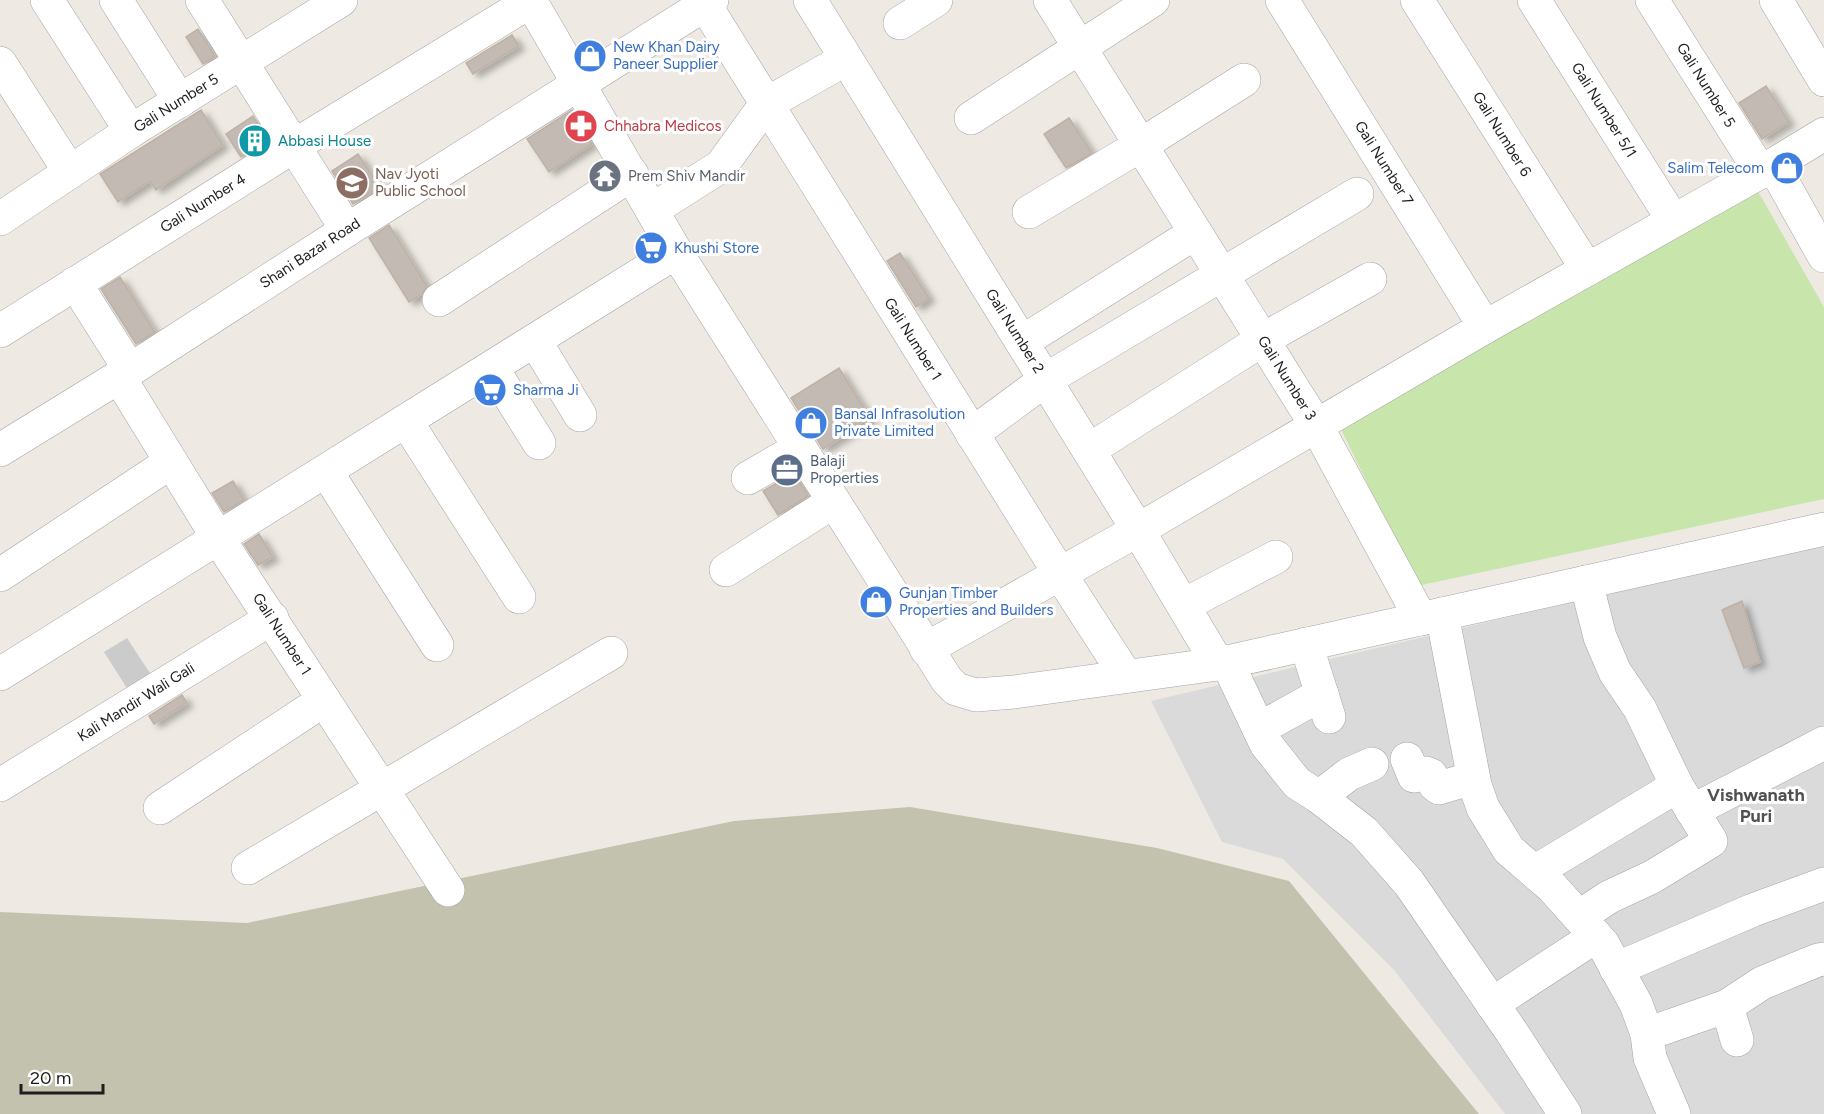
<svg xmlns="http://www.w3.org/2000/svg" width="1824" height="1114" viewBox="0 0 1824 1114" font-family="Figtree,sans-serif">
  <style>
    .residential { fill: #dbdada }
    .religious { fill: #cbcbcb }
    .construction { fill: #c2c2af }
    .grass { fill: #c8e6ab }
    .building { fill: #c2bab3; stroke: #bfb1a6; stroke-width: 1.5; filter: url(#shadow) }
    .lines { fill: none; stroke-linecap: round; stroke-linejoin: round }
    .minor-casing { stroke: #a4a4a4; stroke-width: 34 }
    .minor { stroke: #fff; stroke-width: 33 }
    .labels { text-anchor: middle; stroke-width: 6; stroke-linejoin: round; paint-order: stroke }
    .shop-label { font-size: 15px; fill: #366cbe; stroke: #fff; text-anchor: start }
    .street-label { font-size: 15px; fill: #1d1d1d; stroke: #fff }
    .health-label { font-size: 15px; fill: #be3a42; stroke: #fff; text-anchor: start }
    .culture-label { font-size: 15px; fill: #0d838f; stroke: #fff; text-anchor: start }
    .education-label { font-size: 15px; fill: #785e54; stroke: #fff; text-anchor: start }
    .worship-label { font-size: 15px; fill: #5b616d; stroke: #fff; text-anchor: start }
    .service-label { font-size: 15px; fill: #4e5e75; stroke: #fff; text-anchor: start }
    .quarter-label { font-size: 18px; font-weight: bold; fill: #505050; stroke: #fff }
  </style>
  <defs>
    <filter id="shadow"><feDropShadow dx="6" dy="4" stdDeviation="3" flood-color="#0004"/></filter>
  </defs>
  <rect width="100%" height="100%" fill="#eeeae3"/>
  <path class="residential" d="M1824,543v571h-319l-111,-144 -111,-111 -61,-17 -71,-141z"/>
  <path class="religious" d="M127,638l28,43 -23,15 -28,-44z"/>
  <path class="construction" d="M910,807l247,41 132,33 190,233h-1479v-202l247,11 487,-102z"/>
  <path class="grass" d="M1755,186l69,121v192l-407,87 -79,-163z"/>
  <g class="building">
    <path d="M198,29l17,27 -12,8 -17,-27z"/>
    <path d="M512,35l7,11 -46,28 -7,-11z"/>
    <path d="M1766,86l23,36 -27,17 -23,-36z"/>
    <path d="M201,110l22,35 -67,45 -6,-9 -32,21 -18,-28z"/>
    <path d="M572,110l20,34 -43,28 -22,-33z"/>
    <path d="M253,116l15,24 -27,17 -15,-23z"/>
    <path d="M1069,118l23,35 -26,15 -22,-34z"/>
    <path d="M358,154l22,33 -27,17 -21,-33z"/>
    <path d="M389,225l38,61 -5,8 -13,8 -40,-64z"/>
    <path d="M900,253l29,45 -13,9 -29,-46z"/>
    <path d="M120,277l35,55 -19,12 -35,-55z"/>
    <path d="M839,368l32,51 -48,30 -32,-51z"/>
    <path d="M794,473l14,23 -30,19 -15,-24z"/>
    <path d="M233,481l11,19 -20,12 -12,-19z"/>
    <path d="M259,534l14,23 -15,8 -14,-21z"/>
    <path d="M1742,601l18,61 -16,6 -22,-58z"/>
    <path d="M182,695l5,8 -33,21 -5,-8z"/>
  </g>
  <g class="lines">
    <g class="minor-casing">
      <g id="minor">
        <path d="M47,0l84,131"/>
        <path d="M116,0l64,101"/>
        <path d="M202,0l145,230"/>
        <path d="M530,0l146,252 271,428 9,9 20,6 38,-3 204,-28 606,-135"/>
        <path d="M702,0l358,574 66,102"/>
        <path d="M810,0l328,530 80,134"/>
        <path d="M1050,0l266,425 105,194"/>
        <path d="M1282,0l203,327"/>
        <path d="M1417,0l170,269"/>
        <path d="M1534,0l139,220"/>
        <path d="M1652,0l108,171"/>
        <path d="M1776,0l48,80"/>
        <path d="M900,23l36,-23"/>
        <path d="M0,63l70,109"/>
        <path d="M971,118l182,-118"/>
        <path d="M1773,165l51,91"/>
        <path d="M652,210l69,-44 45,-62 80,-45"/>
        <path d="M1029,212l112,-67 103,-65"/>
        <path d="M0,219l131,-88 210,-131"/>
        <path d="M75,283l55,87"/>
        <path d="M439,300l193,-126"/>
        <path d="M0,331l294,-185 237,-145"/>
        <path d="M535,341l45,74"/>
        <path d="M1022,342l173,-109"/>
        <path d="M492,368l47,75"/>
        <path d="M119,377l99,161 230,352"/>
        <path d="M406,421l113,176"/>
        <path d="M972,434l73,-54 312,-186"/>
        <path d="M0,450l130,-80 217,-140 365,-230"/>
        <path d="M1089,450l173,-110 108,-61"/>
        <path d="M326,471l111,174"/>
        <path d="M748,478l52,-30"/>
        <path d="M726,570l107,-68"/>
        <path d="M0,575l171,-113"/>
        <path d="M1184,605l92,-48"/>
        <path d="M1442,614l33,171 8,23 26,42 43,37 51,57 33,60 11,30 3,24 24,56"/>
        <path d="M1306,644l23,73"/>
        <path d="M926,649l212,-119 347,-203 288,-162 51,-31"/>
        <path d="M1227,662l39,82 31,39 22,14 45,35 45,51 102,148 54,83"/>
        <path d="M0,674l676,-422"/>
        <path d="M1259,729l63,-35"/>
        <path d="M1407,759l7,17 12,-3 5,2 4,10 4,3 34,-10"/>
        <path d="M0,785l272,-167"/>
        <path d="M1319,797l30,-23 23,-10"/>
        <path d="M160,808l164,-108"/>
        <path d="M1692,811l132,-68"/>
        <path d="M248,868l363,-215"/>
        <path d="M1536,871l141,-85"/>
        <path d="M1579,917l30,-20 43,-20 59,-36 -34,-55 -37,-77 -25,-37 -15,-35 -14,-55"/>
        <path d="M1616,969l137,-59 71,-26"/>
        <path d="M1492,1004l104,-68"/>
        <path d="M1727,1006l10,34"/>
        <path d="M1647,1034l80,-28 35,-23 56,-23 6,-1"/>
      </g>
    </g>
    <use href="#minor" class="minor"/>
  </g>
  <defs>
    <g id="shop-disc" transform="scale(1.725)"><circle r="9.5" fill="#3f7fe0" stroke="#fff"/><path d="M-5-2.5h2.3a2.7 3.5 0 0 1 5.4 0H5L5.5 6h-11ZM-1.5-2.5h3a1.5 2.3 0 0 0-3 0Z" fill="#fff"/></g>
    <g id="pharmacy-disc" transform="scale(1.725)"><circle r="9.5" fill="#e0444e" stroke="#fff"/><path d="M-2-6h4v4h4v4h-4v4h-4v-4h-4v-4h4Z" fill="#fff"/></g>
    <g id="building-disc" transform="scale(1.725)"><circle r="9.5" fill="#0f9aa8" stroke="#fff"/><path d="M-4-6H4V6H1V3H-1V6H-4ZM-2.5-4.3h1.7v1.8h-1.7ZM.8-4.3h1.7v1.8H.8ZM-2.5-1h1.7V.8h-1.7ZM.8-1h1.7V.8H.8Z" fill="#fff"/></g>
    <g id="temple-disc" transform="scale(1.725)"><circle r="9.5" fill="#6b7280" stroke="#fff"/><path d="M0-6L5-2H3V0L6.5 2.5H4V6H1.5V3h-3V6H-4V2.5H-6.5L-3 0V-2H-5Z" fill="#fff"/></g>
    <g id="school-disc" transform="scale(1.725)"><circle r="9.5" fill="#8d6e63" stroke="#fff"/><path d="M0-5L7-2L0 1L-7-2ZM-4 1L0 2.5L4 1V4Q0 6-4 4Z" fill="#fff"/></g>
    <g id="supermarket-disc" transform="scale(1.725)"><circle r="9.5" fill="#3f7fe0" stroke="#fff"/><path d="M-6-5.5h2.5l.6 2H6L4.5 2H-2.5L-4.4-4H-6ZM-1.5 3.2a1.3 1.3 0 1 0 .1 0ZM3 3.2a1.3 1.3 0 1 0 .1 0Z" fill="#fff"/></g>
    <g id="office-disc" transform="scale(1.725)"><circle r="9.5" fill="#5c6f8a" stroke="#fff"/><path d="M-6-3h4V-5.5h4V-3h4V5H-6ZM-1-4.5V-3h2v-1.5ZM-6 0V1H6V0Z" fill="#fff"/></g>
  </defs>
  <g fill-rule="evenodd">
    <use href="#shop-disc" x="590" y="56"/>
    <use href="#pharmacy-disc" x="581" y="126"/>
    <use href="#building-disc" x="255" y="141"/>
    <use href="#shop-disc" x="1787" y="168"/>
    <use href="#temple-disc" x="605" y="176"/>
    <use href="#school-disc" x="352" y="183"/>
    <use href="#supermarket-disc" x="651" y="248"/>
    <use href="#supermarket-disc" x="490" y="390"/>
    <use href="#shop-disc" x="811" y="423"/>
    <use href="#office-disc" x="787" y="470"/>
    <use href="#shop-disc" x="876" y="602"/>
  </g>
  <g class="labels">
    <g class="shop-label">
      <text x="613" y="52">New Khan Dairy<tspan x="613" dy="17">Paneer Supplier</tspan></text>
      <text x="1764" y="173" text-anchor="end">Salim Telecom</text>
      <text x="674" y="253">Khushi Store</text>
      <text x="513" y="395">Sharma Ji</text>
      <text x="834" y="419">Bansal Infrasolution<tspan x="834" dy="17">Private Limited</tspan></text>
      <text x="899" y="598">Gunjan Timber<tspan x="899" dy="17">Properties and Builders</tspan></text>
    </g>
    <g class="street-label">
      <text transform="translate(1706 85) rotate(58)" y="5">Gali Number 5</text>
      <text transform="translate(176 103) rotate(-32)" y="5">Gali Number 5</text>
      <text transform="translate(1604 110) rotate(58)" y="5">Gali Number 5/1</text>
      <text transform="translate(1502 134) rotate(58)" y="5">Gali Number 6</text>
      <text transform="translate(1384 163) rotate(58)" y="5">Gali Number 7</text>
      <text transform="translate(203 203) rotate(-32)" y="5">Gali Number 4</text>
      <text transform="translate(310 253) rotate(-33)" y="5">Shani Bazar Road</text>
      <text transform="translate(1015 331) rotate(58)" y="5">Gali Number 2</text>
      <text transform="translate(913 339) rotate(58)" y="5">Gali Number 1</text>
      <text transform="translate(1287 378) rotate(58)" y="5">Gali Number 3</text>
      <text transform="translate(282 634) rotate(57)" y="5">Gali Number 1</text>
      <text transform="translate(136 702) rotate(-32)" y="5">Kali Mandir Wali Gali</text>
    </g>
    <g class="health-label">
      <text x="604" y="131">Chhabra Medicos</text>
    </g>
    <g class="culture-label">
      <text x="278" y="146">Abbasi House</text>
    </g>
    <g class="education-label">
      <text x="375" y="179">Nav Jyoti<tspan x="375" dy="17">Public School</tspan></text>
    </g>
    <g class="worship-label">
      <text x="628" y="181">Prem Shiv Mandir</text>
    </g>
    <g class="service-label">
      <text x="810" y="466">Balaji<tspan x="810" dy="17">Properties</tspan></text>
    </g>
    <g class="quarter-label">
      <text x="1756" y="801">Vishwanath<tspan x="1756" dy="21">Puri</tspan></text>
    </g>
  </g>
  <path d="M21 1084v9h82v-9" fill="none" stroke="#1d1d1d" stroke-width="3"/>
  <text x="30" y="1084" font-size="18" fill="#1d1d1d" stroke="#ffffff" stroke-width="4.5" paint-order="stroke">20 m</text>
</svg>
